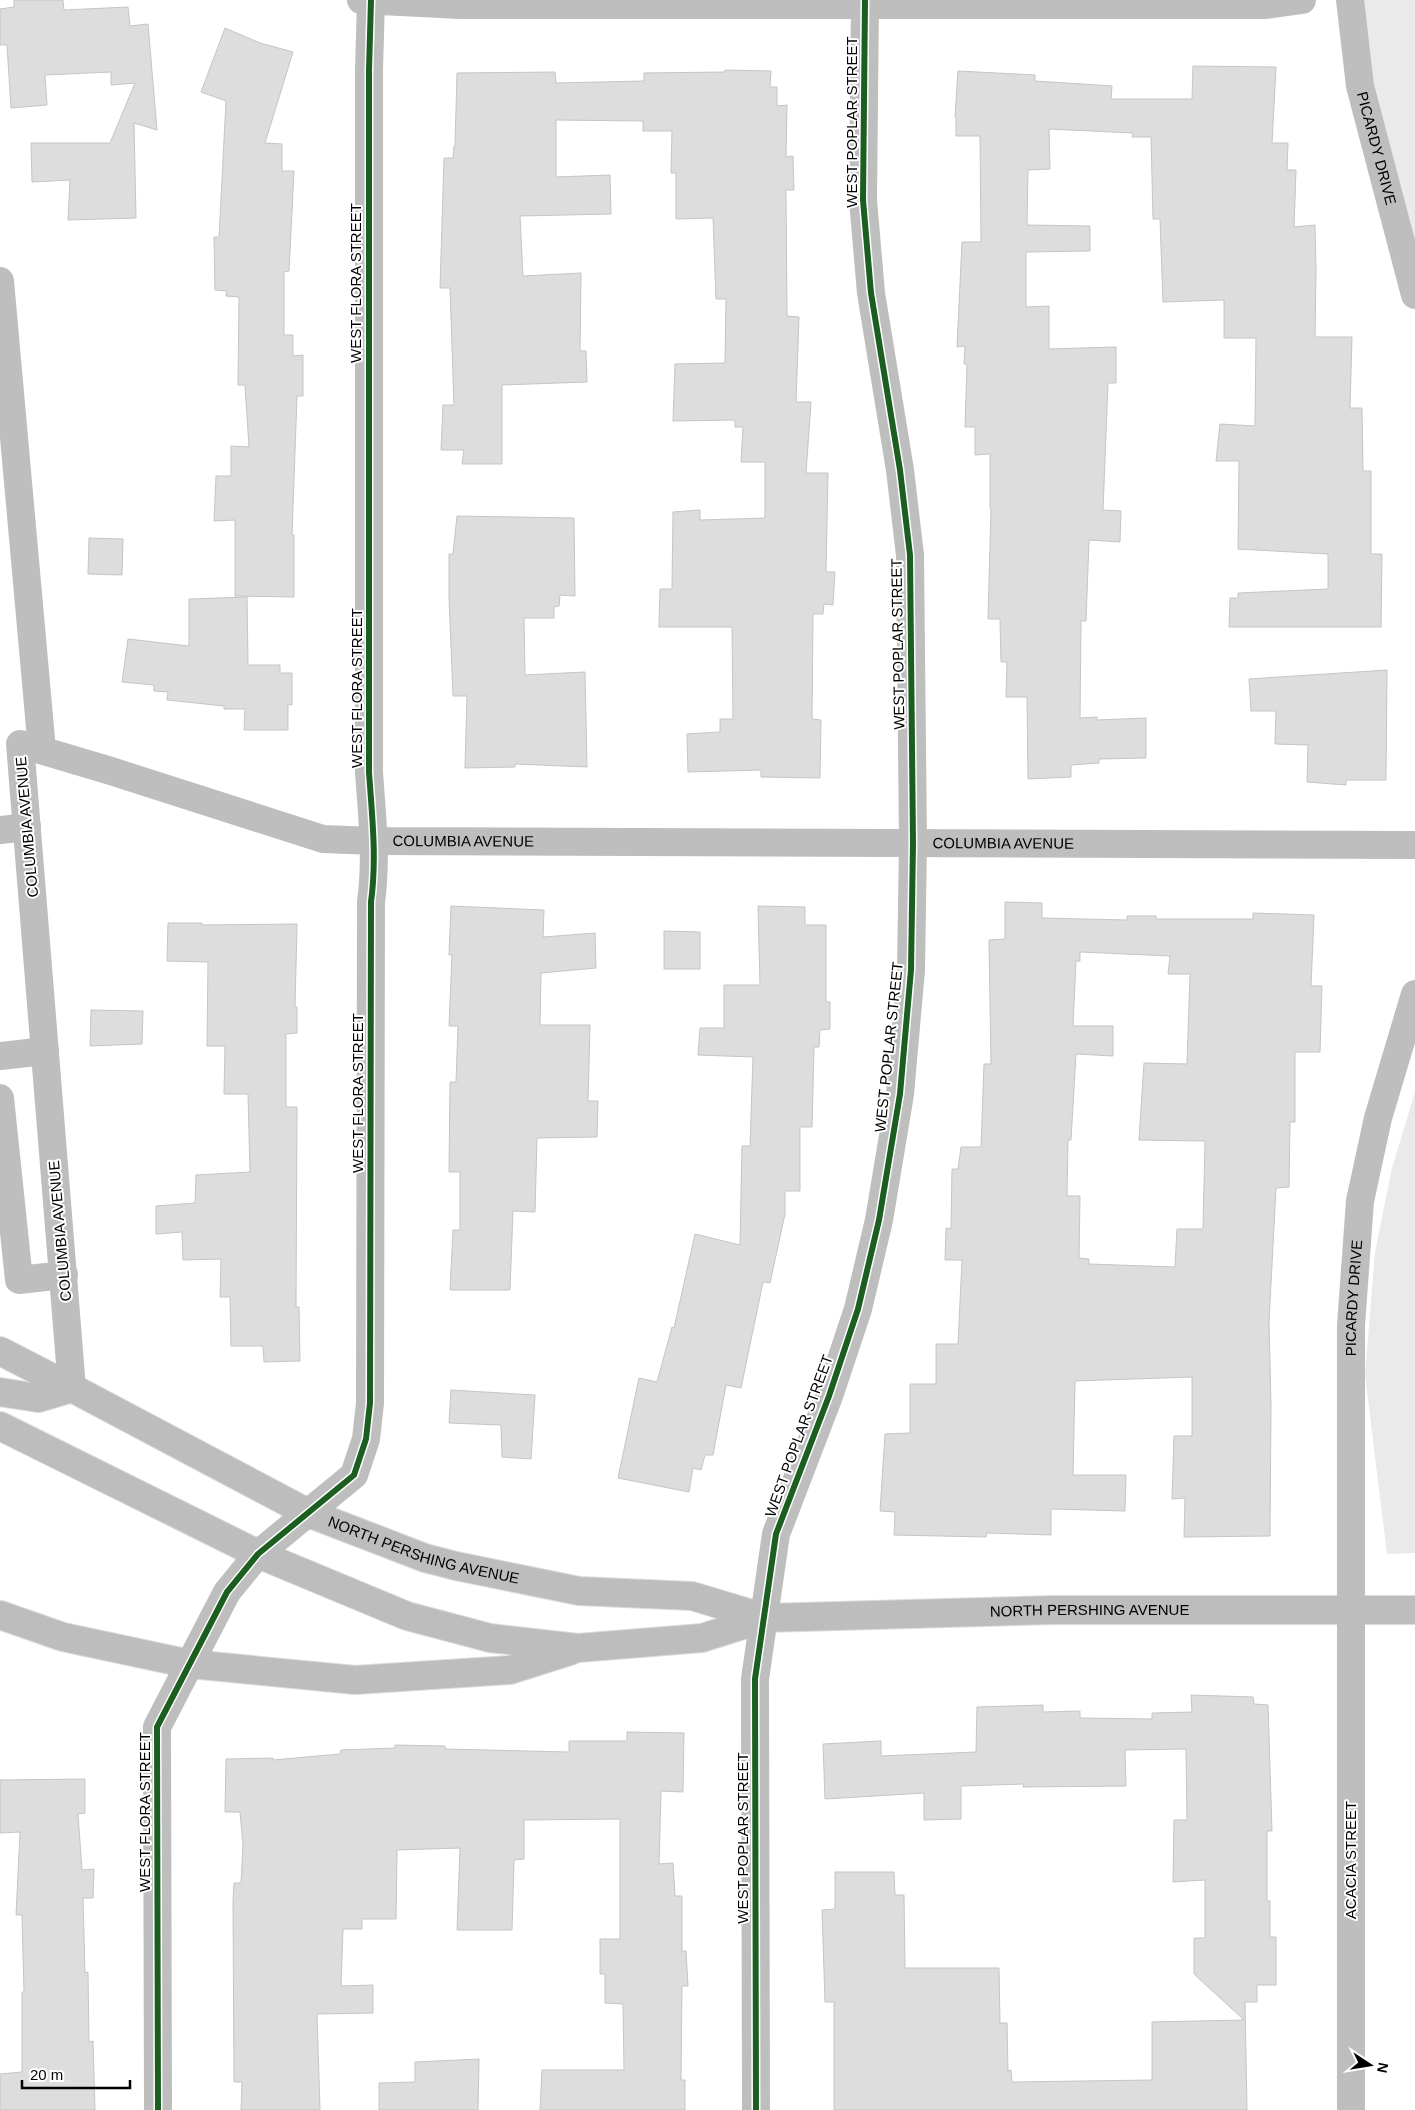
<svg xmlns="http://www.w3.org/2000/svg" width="1415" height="2110" viewBox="0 0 1415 2110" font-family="Arial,sans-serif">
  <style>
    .green { fill: #eaeaea }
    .building { fill: #ddd; stroke: #c5c5c5; fill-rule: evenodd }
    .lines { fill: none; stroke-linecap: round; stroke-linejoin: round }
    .major-casing { stroke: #dbdbdb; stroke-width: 30 }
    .highway-casing { stroke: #dbdbdb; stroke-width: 30 }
    .minor { stroke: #bebebe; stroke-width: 28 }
    .major { stroke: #bdbdbd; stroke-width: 28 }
    .highway { stroke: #bdbdbd; stroke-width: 28 }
    .cycleway-casing { stroke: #fff; stroke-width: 9 }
    .cycleway { stroke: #1b5e20; stroke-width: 6 }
    .labels { text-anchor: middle; stroke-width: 4; stroke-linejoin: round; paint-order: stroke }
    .street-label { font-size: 15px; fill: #000; stroke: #fff }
  </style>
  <rect width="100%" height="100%" fill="#fff"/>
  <g class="green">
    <path d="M1361,0h54v292l-41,-156z"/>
    <path d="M1415,1092v461l-28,1 -22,-179 10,-123 17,-84z"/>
  </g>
  <g class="building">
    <path d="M14,0h49l1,10 64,-3 2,19 18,-2 9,106 -23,-7 2,95 -68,2 2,-40 -38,2 -1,-39h79l25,-60 -24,2v-13l-66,3 2,30 -36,3 -4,-63h-7v-36l14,-2z"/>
    <path d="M225,28l35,15 33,9 -28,91 17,1v27h12l-5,100 -5,1v63h9v21l10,-1v41h-6l-5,139h2v62l-59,-1v-76l-21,1 2,-45h15v-30l18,1 -4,-62h-7l1,-88 -13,-1 1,-5 -12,-1 -1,-53h5l7,-136 -25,-9z"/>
    <path d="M1193,66l83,1 -4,76h16l-1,27h9l-2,57 21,-2 1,45 -1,67h37l-2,71h12l1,63h8v83h11l-1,73h-152l1,-29h8v-5l90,-4v-35l-90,-5 1,-88h-23l4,-37 35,2 1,-88h-32v-38l-61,2 -3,-83h-7l-2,-82h-19l1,-4 -84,-4 1,40 -22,1 -1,55 63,1v25l-64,1v55l23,-1v43l67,-2v36h-8l-5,127 18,1 -1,31 -31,-2 -3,81h-5l-1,97 17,-1v3l49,-2v40l-47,1v4l-28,2v12l-43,2 -1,-82h-21l1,-35h-6l-1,-43h-12l3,-111h-1v-54l-15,1v-28h-10l2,-63h-3l1,-18 -8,1 5,-105h19l-1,-106h-24v-19h-1l3,-46 77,4v6l77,5 -1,13h81z"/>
    <path d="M725,70l46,1 -1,16h7v19l10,-1 -1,52 7,-1 1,34h-8l1,126 12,1 -3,85h15l-5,71h22l-2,99h9l-2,33 -9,-1 -1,10h-10l-1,105 9,1 -1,58 -59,-1v-7l-73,2 -1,-38 33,-2v-13h13l-1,-92h-73l1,-38h12l1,-77 27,-2v10l65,-2v-56h-24l2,-35h-8v-7l-62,1 2,-57 50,-1 1,-64h-10l-3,-81 -37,1v-46h-5l1,-42h-29v-10l-87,-1v57l54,-2 1,39 -91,2 3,60 58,-3 -1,78h6l1,31 -85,3v79h-40l2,-14h-23l2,-45h11l-4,-117h-10l4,-130h9l1,-12h1l2,-73 98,-1 1,11 88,-2v-8l81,-1z"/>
    <path d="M457,516l117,2 1,78 -15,-1 -1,11 -5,1v11h-30l1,57 60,-3 2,95 -72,-3v3l-50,1 2,-72h-14l-4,-99v-43h4z"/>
    <path d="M89,538l34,1 -1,36 -34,-1z"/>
    <path d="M247,597l1,68h32v8h12v32l-4,-1v26h-44l1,-21h-21v-3l-57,-6 1,-8 -14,-1v-6l-32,-3 6,-43 61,7v-47z"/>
    <path d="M1387,670l-1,110h-40v5l-39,-3 1,-37 -33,-1 1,-33h-25l-2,-32z"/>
    <path d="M1005,902l37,1v15l85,2v-4h29v3h97v-6l61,2 -3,71h11l-2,66h-25v70h-5l-1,65 -13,1 -7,134 2,83 -1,131 -86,1 1,-39 -13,1 2,-63h18v-59l-117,4 -2,94h53l-1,36 -74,-2v26l-64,-2 -1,4 -92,-2 1,-23 -15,-1 5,-77 25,-1v-49h26v-40h22l4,-84h-17l1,-32 5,1 1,-60h6l3,-22h20l3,-83h7l-2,-124 16,-1zM1080,952l90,4 -2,18h22l-3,90 -43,-1 -5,77 66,1 -2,88h-26l-2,38 -86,-3v-5l-10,-1 1,-62h-13l1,-56h3l5,-86 37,2v-30h-40l3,-65h4z"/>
    <path d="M451,906l93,4 -1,27 52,-4 1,35 -55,5 -1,52h50l-2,76h10l-1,36 -60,1 -2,74 -22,-1 -3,79h-60l3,-60h7v-58h-11l1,-90h6l2,-56h-9l3,-71h-3z"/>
    <path d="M758,906l47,1v18h21v77h4v27l-10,1 -1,17h-5l-2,80h-12v64h-15v23l-15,69 -7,-1 -22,106 -15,-3 -13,70h-8l-4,15 -8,-2 -4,24 -71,-14 21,-100 18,4 15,-55 2,1 21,-94 45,11 2,-99h8l3,-89 -55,-2 2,-27h24v-43h36z"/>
    <path d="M168,923h34v2l95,-1 -2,83h2v26l-11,1v73h11l-1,200h3l1,54 -36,1 -1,-16h-32l-1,-49h-10l1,-38 -38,1 -1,-28 -26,2v-28l39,-3 1,-28 54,-3 -2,-78h-24l1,-48h-18l1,-84 -41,-1z"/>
    <path d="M664,931l36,1v37h-36z"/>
    <path d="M91,1010l52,1 -1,33 -52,2z"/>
    <path d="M451,1390l84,5 -4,64 -29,-2 -1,-32 -52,-2z"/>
    <path d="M1191,1695l62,2 1,7 14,1 4,126h-5v70h3v36h6v48h-19v17h-12l2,108h-413v-108h-9l-3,-92 13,-1v-37h59l1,23h9l1,73h94l1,55h7l1,48 3,-1 1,12 140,-2v-58l92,-2 -50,-46v-36h11v-58l-32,2 1,-62h13l-1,-71 -61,1 1,36 -103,1 1,-3 -63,2v33l-37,1v-27l-99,6 -2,-55 58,-3v15l95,-4 1,-45 66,-2v7l37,-1v7l72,1v-6l40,-1z"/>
    <path d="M627,1732l57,1 -1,59 -22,-1 -2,73 14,-1 2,33h7v55h4l2,35h-6l-1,94h4v30h-145l2,-40h82l-1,-66 -18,-1v-29h-5v-35h20v-120l-96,1v39l-10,1 -2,70h-55l3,-82 -63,2 -1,69h-34v10h-19l-2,57 32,-1v28l-56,1 3,96h-79l1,-28h-8l-1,-181 1,-18h7l2,-38 -3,-33h-15l1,-53 47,-1v2l67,-6 1,-4 54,-2v-3l50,1v3l124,3v-11h58z"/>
    <path d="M85,1779v34l-7,1 4,56 12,-1 -1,29h-10l2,75 3,-1 1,70 4,-1 2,69h-95v-36l22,-2v-80h2l-2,-77h-6l4,-83 -20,1v-53z"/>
    <path d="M479,2059l-1,51h-99v-27l36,-1v-20z"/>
  </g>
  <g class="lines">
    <g class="major-casing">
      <g id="major">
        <path id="s4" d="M0,1351l72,37 236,125 117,45 31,8 123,25 113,5 73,22"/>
        <path d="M0,1392l38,6 34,-10"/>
        <path id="s5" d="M0,1426l258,128 149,62 83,22 88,10 124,-10 63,-20 289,-8h361"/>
        <path d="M190,1664l165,16 155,-10 60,-19"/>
      </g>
    </g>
    <g class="highway-casing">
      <path id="highway" d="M0,1615l63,22 127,27"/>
    </g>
    <g class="minor">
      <path d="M361,0l99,5h806l36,-5"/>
      <path id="s1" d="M1350,0l10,86 55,209"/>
      <path d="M0,281l42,469"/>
      <path d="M0,830l27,-3"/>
      <path d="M0,1056l45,-5"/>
      <path d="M0,1098l19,182 45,-5"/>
      <path id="s2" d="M72,1388l-52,-644 91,27 212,68 51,2 1041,4"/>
      <path d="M158,2110l-1,-383 70,-135 31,-38 96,-79 12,-36 4,-36 1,-501c6,-44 1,-86 -2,-130v-702l2,-70"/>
      <path d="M756,2110l-1,-431 21,-145 53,-138 29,-87 21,-89 21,-126 11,-124 2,-127 -3,-288 -10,-85 -29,-177 -8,-93 2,-200"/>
      <path id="s3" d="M1351,2110v-785l9,-124 18,-83 37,-124"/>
    </g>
    <use href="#major" class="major"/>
    <use href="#highway" class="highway"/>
    <g class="cycleway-casing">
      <g id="cycleway">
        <path d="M158,2110l-1,-383 70,-135 31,-38 96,-79 12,-36 4,-36 1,-501c6,-44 1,-86 -2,-130v-702l2,-70"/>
        <path d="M756,2110l-1,-431 21,-145 53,-138 29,-87 21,-89 21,-126 11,-124 2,-127 -3,-288 -10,-85 -29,-177 -8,-93 2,-200"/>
      </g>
    </g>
    <use href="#cycleway" class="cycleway"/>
  </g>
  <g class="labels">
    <g class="street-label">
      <text transform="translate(852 122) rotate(-90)" y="5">WEST POPLAR STREET</text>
      <text dy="5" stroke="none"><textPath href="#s1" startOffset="151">PICARDY DRIVE</textPath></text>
      <text transform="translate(356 283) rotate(-90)" y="5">WEST FLORA STREET</text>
      <text transform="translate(898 644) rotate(-91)" y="5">WEST POPLAR STREET</text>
      <text transform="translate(357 688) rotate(-90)" y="5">WEST FLORA STREET</text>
      <text transform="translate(27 827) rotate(-95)" y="5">COLUMBIA AVENUE</text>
      <text dy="5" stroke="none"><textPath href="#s2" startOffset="1104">COLUMBIA AVENUE</textPath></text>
      <text dy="5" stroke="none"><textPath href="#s2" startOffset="1644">COLUMBIA AVENUE</textPath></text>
      <text transform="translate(889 1047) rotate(-84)" y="5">WEST POPLAR STREET</text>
      <text transform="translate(358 1093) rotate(-90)" y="5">WEST FLORA STREET</text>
      <text transform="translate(60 1231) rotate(-95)" y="5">COLUMBIA AVENUE</text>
      <text dy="5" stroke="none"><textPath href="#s3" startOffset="812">PICARDY DRIVE</textPath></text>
      <text transform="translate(799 1436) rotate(-70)" y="5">WEST POPLAR STREET</text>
      <text dy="5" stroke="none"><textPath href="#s4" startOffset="470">NORTH PERSHING AVENUE</textPath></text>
      <text dy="5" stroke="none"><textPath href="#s5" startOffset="1139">NORTH PERSHING AVENUE</textPath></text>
      <text transform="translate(145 1812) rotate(-90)" y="5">WEST FLORA STREET</text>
      <text transform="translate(743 1838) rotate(-90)" y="5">WEST POPLAR STREET</text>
      <text transform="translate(1351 1860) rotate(-90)" y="5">ACACIA STREET</text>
    </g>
  </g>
  <g transform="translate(1370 2065) rotate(102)" stroke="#ffffff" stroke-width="4" paint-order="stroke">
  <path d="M0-4L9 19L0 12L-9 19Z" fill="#000000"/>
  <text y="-8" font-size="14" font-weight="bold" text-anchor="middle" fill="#000000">N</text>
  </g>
  <path d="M22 2080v8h108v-8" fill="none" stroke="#000000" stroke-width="2.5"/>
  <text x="30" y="2080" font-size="15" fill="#000000" stroke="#ffffff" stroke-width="4" paint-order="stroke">20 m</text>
</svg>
